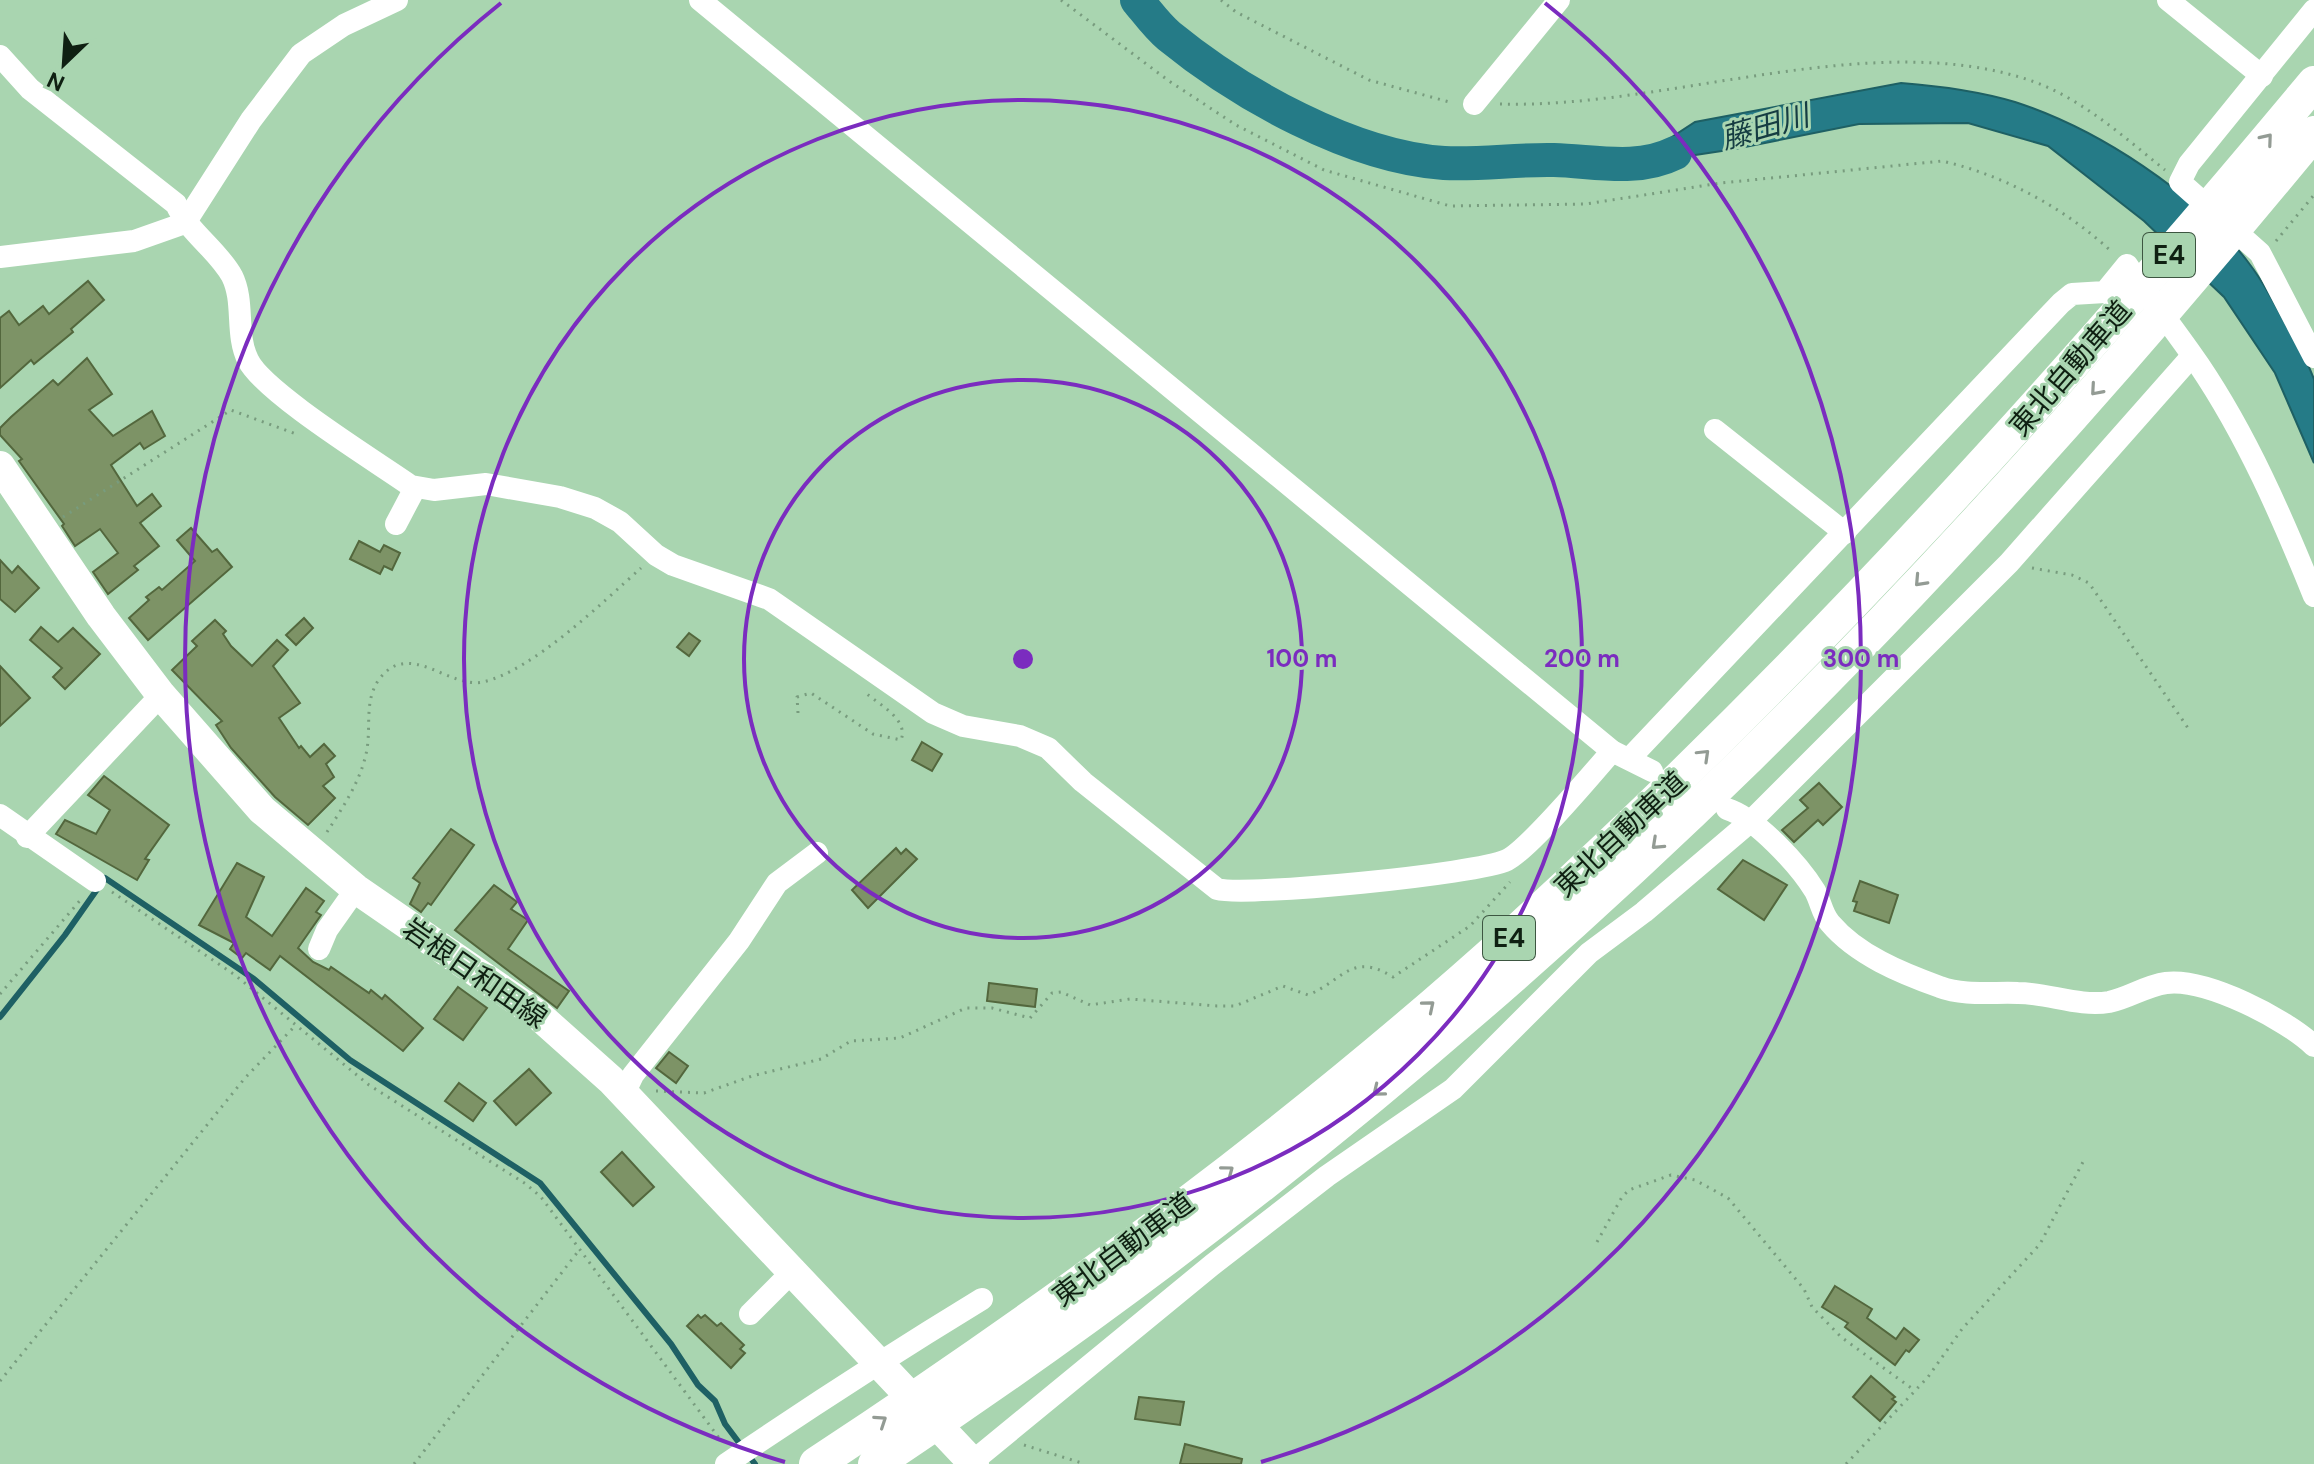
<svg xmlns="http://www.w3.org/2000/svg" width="2314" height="1464" viewBox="0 0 2314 1464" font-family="'DM Sans','Noto Sans JP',sans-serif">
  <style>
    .water { fill: #257b87; stroke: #1e6064; stroke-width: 2 }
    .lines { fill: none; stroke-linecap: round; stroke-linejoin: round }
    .stream { stroke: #1e6064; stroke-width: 6 }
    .river { stroke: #257b87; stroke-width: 34 }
    .building { fill: #7d9366; stroke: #53673d; stroke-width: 2 }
    .path { stroke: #789c7e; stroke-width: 3; stroke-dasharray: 2 6; stroke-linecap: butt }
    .minor { stroke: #fff; stroke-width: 22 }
    .major { stroke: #fff; stroke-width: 30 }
    .highway { stroke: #fff; stroke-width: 34 }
    .oneway { stroke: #939b94 }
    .ring { fill: none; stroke: #7b2cbf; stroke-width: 4 }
    .labels { text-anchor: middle; stroke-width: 6; stroke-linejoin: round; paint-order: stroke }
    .shield { fill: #a9d5b0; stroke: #3d5641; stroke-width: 2 }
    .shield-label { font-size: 26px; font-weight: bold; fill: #0f2012 }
    .street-label { font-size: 28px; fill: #0f2012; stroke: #a9d5b0 }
    .water-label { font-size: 30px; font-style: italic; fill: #153c42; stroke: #a9d5b0 }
    .centre { fill: #7b2cbf; stroke: #a9d5b0; stroke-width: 4 }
    .ring-label { font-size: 24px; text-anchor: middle; font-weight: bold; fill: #7b2cbf; stroke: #a9d5b0; stroke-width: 6; stroke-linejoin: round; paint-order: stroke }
  </style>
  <rect width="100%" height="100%" fill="#a9d5b0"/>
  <path class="water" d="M1901,83c39,3 77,8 114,19 83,27 180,90 233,160 24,31 41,71 61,105l5,12v84l-39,-90 -51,-76 -80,-76 -96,-75 -80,-23 -109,1 -124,25 -106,16 66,-43z"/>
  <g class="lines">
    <path class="stream" d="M0,1017l65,-82 40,-57 149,101 96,81 190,123 131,161 27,41 17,16 10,23 30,40"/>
    <path class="river" d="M1137,0c10,12 20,26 32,36 71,58 183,121 275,127 35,2 74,-4 110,-3 40,1 83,12 121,-7"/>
  </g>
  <g class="building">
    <path d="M88,281l16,19 -33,29 2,3 -39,32 -3,-4 -31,28v-70l9,-7 10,14 24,-19 6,8z"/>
    <path d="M87,358l25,36 -23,16 24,26 39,-25 13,25 -21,13 -4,-6 -29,22 26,41 15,-12 9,12 -21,17 19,23 -25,20 4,4 -30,24 -15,-22 25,-19 -18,-24 -25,17 -13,-20 2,-2 -45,-63 3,-2 -22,-24v-7l11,-11 42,-37 5,5z"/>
    <path d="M191,528l21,24 5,-3 15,18 -84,73 -19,-22 20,-18 -3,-3 13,-10 3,3 33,-29 -18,-21z"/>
    <path d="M359,541l21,11 4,-7 16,8 -8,17 -8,-4 -4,8 -30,-15z"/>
    <path d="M0,560l12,13 6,-7 21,22 -24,24 -15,-13z"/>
    <path d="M304,618l9,10 -17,17 -10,-10z"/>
    <path d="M215,620l11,11 -3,3 8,12 21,20 25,-26 11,10 -15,16 27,37 -21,15 20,30 2,-2 9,11 14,-13 11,12 -9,8 8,13 -11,9 12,12 -27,27 -33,-28 -44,-49 -15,-23 6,-4 -50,-51 25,-24 -5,-5z"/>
    <path d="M41,627l17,15 15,-14 27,26 -35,35 -12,-12 9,-9 -32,-28z"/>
    <path d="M689,633l11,8 -11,15 -12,-9z"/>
    <path d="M0,666l30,32 -30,28z"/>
    <path d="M922,742l20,12 -10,17 -20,-11z"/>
    <path d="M104,776l65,49 -24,34 4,1 -12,20 -81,-46 9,-14 31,14 14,-24 -22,-15z"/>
    <path d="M1819,783l23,24 -19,18 -5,-5 -24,22 -12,-12 26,-22 -8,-8z"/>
    <path d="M451,829l23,16 -43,60 -3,-2 -7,9 -11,-8 10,-21 -7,-5z"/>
    <path d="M896,848l5,6 5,-5 11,10 -49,49 -16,-18z"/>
    <path d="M1743,860l44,25 -23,35 -46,-31z"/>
    <path d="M237,863l27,14 -18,40 26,19 34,-48 18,13 -8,11 5,3 -23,33 15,14 16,8 2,-3 38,26 2,-3 11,9 3,-4 38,33 -20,23 -123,-95 -10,14 -24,-17 -4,5 -12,-9 4,-6 -35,-18z"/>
    <path d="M1860,881l38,14 -9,28 -35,-12 3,-9 -4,-1z"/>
    <path d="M494,885l23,17 -6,7 17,11 -20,29 61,42 -12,17 -102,-78z"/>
    <path d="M989,983l48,6 -2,18 -48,-6z"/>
    <path d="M458,987l29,21 -24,32 -29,-21z"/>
    <path d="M669,1052l19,14 -12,17 -20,-15z"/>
    <path d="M529,1069l22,24 -35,32 -22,-24z"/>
    <path d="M459,1083l27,20 -13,18 -28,-20z"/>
    <path d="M622,1152l32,35 -21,19 -32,-34z"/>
    <path d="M1835,1286l37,23 -5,9 29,21 8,-11 15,12 -10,12 -3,-2 -11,15 -50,-38 3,-4 -26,-16z"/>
    <path d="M698,1315l3,3 4,-3 12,11 4,-3 23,22 -4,4 5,4 -14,15 -44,-42z"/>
    <path d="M1871,1376l24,21 -3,2 4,3 -16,19 -27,-24z"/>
    <path d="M1139,1397l45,5 -4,23 -45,-6z"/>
    <path d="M1185,1444l57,15 -1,5h-61z"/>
  </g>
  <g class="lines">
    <g class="path">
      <path d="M1061,0l108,81 67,44 88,45 126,36 136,-2 135,-21 221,-22c62,14 124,48 170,91"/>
      <path d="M1221,0l15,12 133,68 84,23"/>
      <path d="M1500,104c167,5 370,-77 529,-24 51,17 95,57 136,90"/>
      <path d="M2276,241l38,-46"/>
      <path d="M63,517l168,-107 65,24"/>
      <path d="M2032,568l40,7 17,8 101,148"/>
      <path d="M798,713l-1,-16 14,-4 62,41 28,6c8,-20 -21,-35 -34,-46"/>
      <path d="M327,832c16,-25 35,-53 40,-83 4,-24 -3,-50 13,-71 30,-38 69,11 103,4 49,-11 120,-80 158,-114"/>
      <path d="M112,892l123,83 134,110 157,99 15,13 181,245"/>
      <path d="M0,994l83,-97"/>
      <path d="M656,1091l48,2 48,-17 69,-17 30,-18 49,-3 66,-30h26l38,10 22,-25 9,-1 29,13 40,-6 87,7h18l48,-20 25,9c35,-14 43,-44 85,-18l77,-51 40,-44"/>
      <path d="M1597,1242l25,-45 7,-7 42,-15 24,5 33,18 76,91 8,18 29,30 73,53"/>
      <path d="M0,1381l245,-303 49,-51"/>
      <path d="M1024,1445l61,19"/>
      <path d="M414,1464l166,-215"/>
      <path d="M1846,1464l82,-87 34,-48 78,-85 43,-82"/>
    </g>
    <g class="minor">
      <path d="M700,0l912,751 40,20"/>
      <path d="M2168,0l94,76"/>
      <path d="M2314,10l-125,154 -9,18 80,71 54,104"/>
      <path d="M0,56l30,33 146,115c13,29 41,45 56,72 13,26 3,58 16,84 15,32 129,102 163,126l23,4 52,-6 74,13 35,11 25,14 36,33 17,10 96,34 164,114 30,13 57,10 28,12 35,34 134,107c29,8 261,-15 290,-29 22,-11 86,-87 105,-109"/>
      <path d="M1474,104l85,-104"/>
      <path d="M0,257l134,-16 51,-18 66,-103 50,-66 43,-29 53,-25"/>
      <path d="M1715,430l130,103"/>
      <path d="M396,524l19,-36"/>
      <path d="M1629,759l432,-456 11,-9 33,-2 22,-27c23,34 49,66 72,100 48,71 83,152 115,231"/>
      <path d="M1727,809c29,9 72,56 88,82 6,11 7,23 15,32 27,32 71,50 110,64 23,9 53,5 78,6 30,0 61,14 91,9 20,-4 36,-16 57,-19 40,-5 120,36 148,63"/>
      <path d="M0,815l95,66"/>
      <path d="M27,837l134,-142"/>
      <path d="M319,949l8,-19 29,-41"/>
      <path d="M624,1094l9,-19 106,-134 38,-58 40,-30"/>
      <path d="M750,1314l42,-42"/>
      <path d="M972,1462l240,-197 115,-89 126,-87 136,-136 55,-41 107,-91 258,-258 183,-207"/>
      <path d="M726,1464c84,-57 169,-112 256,-165"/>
    </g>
    <path class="major" d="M0,466l101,150 60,79 101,115 94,79 181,125 74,66 363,384"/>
    <g class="highway">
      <path d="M816,1464c246,-162 485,-337 703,-535 287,-261 547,-548 795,-846"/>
      <path d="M875,1464c314,-207 606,-445 875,-708 200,-196 386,-407 564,-623"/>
    </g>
  </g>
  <defs><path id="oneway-chevron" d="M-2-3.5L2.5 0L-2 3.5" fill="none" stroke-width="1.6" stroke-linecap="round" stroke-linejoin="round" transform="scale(2)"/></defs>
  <g class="oneway">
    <use href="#oneway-chevron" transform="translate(2267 139) rotate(-50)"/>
    <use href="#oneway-chevron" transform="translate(2096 390) rotate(131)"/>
    <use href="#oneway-chevron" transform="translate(1920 581) rotate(133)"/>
    <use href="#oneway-chevron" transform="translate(1704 755) rotate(-44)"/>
    <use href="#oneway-chevron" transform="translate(1657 844) rotate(137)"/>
    <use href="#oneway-chevron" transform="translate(1429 1006) rotate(-40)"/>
    <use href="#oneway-chevron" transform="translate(1378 1091) rotate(141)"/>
    <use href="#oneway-chevron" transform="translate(1228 1171) rotate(-37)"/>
    <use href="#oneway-chevron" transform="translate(881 1421) rotate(-34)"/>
  </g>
  <g class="ring">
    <circle cx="1023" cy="659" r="279"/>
    <circle cx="1023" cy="659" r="559"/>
    <path d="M785 1462A838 838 0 0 1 501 3M1545 3A838 838 0 0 1 1261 1462"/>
  </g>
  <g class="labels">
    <g class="shield">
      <rect x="2143" y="233" width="52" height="44" rx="6"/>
      <rect x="1483" y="916" width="52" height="44" rx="6"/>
    </g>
    <g class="shield-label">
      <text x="2169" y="264">E4</text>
      <text x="1509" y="947">E4</text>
    </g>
    <g class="street-label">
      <text transform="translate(2070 368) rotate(-49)" y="10">東北自動車道</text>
      <text transform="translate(1620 834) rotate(-43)" y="10">東北自動車道</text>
      <text transform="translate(475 973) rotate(35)" y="10">岩根日和田線</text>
      <text transform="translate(1123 1249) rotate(-37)" y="10">東北自動車道</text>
    </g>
    <g class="water-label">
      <text transform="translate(1765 127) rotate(-16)" y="10">藤田川</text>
    </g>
  </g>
  <circle cx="1023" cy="659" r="12" class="centre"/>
  <g class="ring-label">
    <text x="1302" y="667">100 m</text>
    <text x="1582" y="667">200 m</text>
    <text x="1861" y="667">300 m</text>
  </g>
  <g transform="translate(64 64) rotate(205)" stroke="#a9d5b0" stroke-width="6" paint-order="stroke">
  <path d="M0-6L14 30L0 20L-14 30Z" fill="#0f2012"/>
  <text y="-12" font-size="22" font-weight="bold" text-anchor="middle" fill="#0f2012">N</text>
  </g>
</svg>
